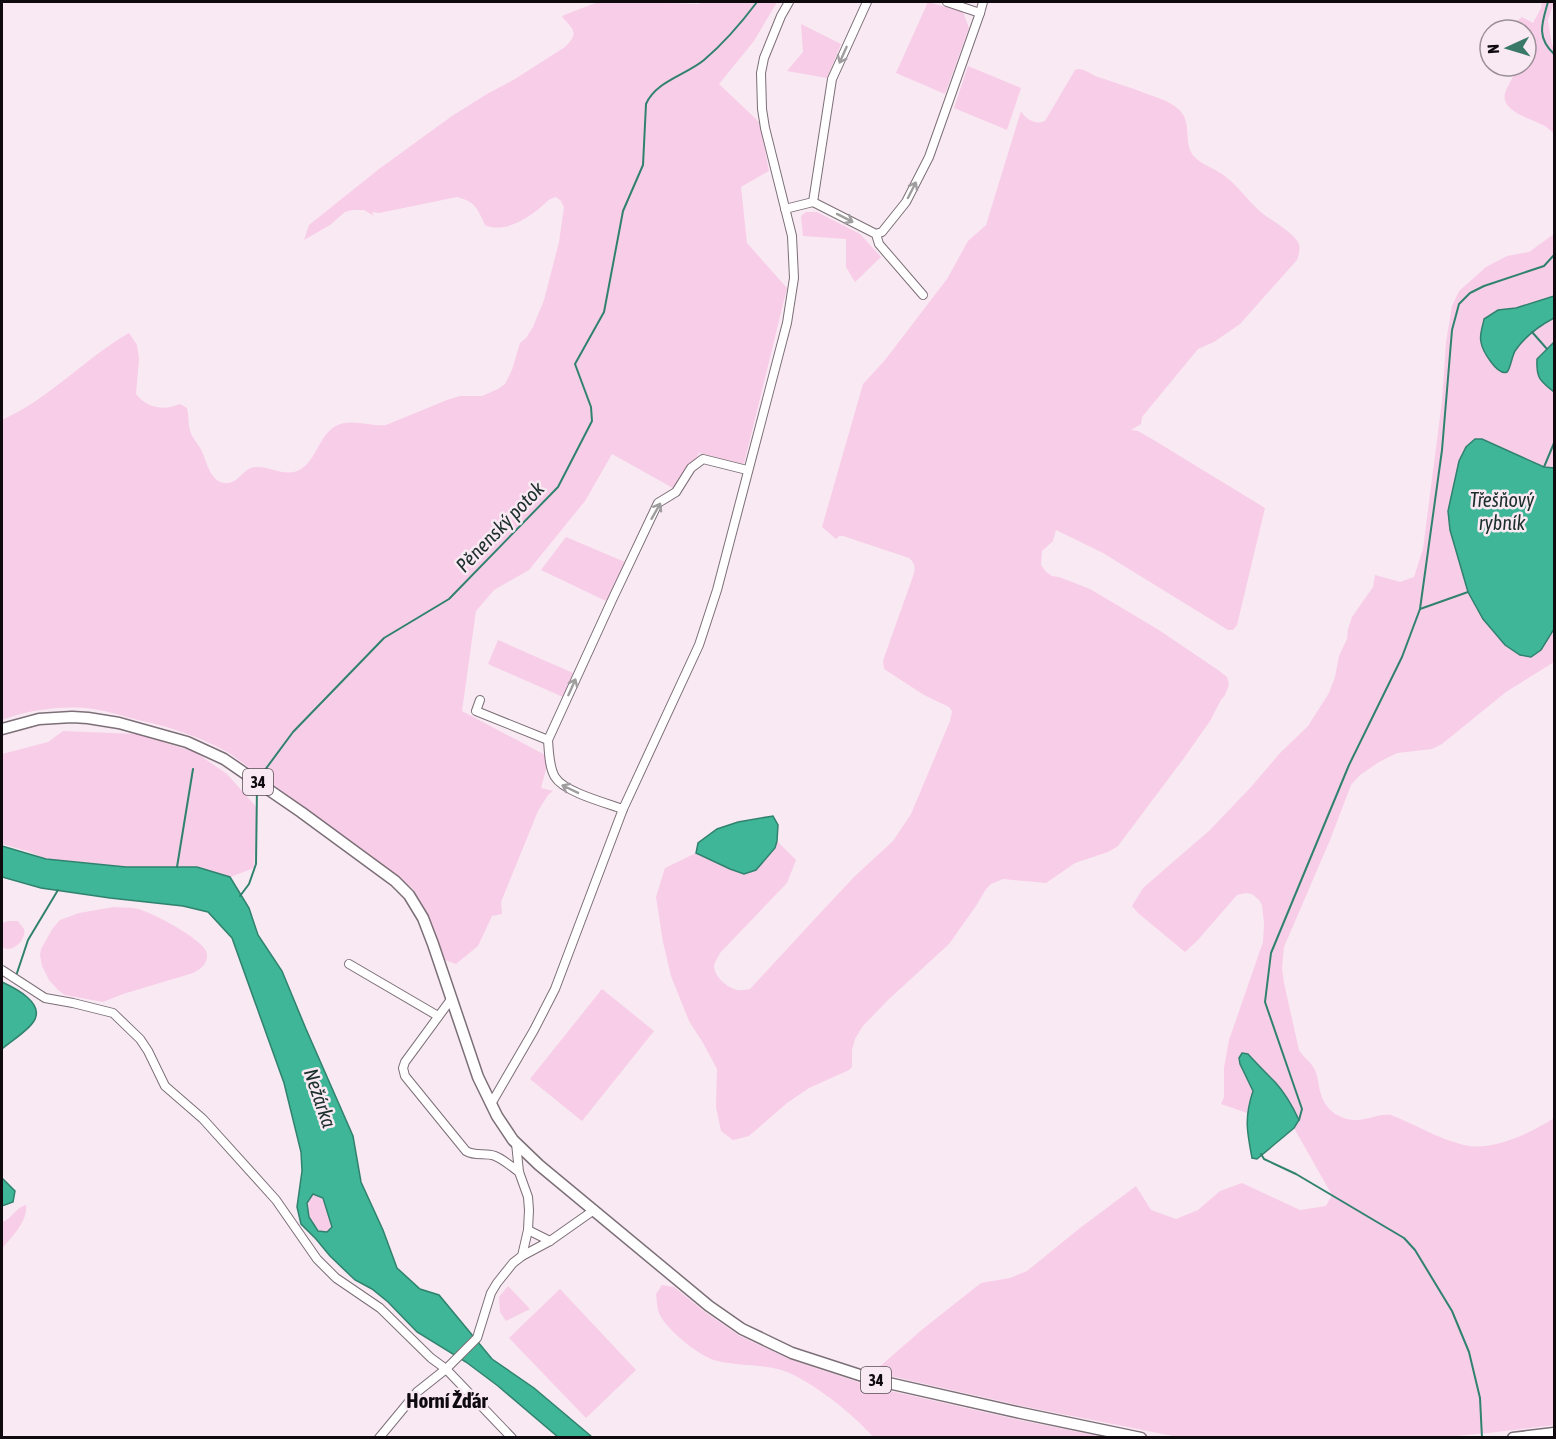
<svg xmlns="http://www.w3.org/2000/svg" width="1556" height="1439" viewBox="0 0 1556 1439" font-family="'Asap Condensed',sans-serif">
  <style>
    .green { fill: #f8cde8 }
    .water { fill: #3eb697; stroke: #30826e; stroke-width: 1.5; fill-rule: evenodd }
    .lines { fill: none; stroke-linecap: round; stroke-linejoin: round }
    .stream { stroke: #30826e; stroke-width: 2 }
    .minor-casing { stroke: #7c6f77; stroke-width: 10 }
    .major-casing { stroke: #7c6f77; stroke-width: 13 }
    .minor { stroke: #fff; stroke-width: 8 }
    .major { stroke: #fff; stroke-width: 10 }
    .oneway { stroke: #9f9d9e }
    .labels { text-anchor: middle; stroke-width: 5; stroke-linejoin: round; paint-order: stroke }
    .shield { fill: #f9e9f3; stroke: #554d52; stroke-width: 1.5 }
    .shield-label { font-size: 16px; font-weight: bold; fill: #0f0a0d }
    .water-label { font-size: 20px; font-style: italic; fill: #1a2f29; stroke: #f9e9f3 }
    .quarter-label { font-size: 21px; font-weight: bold; fill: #0f0a0d; stroke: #f9e9f3 }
  </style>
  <rect width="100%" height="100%" fill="#f9e9f3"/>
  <g class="green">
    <path d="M598,2h67l2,1 31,1 5,-2h74l-23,39 -35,43 37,35 4,5 9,47 -28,16 6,56 40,45 -43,176 -45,-11 -19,39 -68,-38 -27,47 -56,69 -35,20 -18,21 -14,100 85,45 -1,13 -5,19 12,3 -5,4 -10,16 -37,91 1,12 -10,2 -14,30 -22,18 -11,-4 -19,-49 -13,-22 -48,-38 -136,-98c-29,-16 -58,-26 -91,-33 -15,-4 -30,-9 -45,-11 -28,-4 -65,1 -91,11v-300c47,-21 82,-61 127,-87l8,12 2,14 -3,35c11,14 27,17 44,10l7,4c2,8 1,16 3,23 3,8 8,13 12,20 5,12 9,34 27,32 11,-2 16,-17 28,-16 15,0 30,11 44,2 16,-10 18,-34 35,-43 15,-8 33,1 50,-1l61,-25 13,-4h22l16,-7 7,-5 7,-14 8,-27 6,-5 7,-11 11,-27 15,-58 5,-35 -3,-6 -5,-4c-9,2 -13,9 -20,14 -13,10 -34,22 -51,14 -8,-17 -9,-23 -28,-28l-78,16 -6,-1 -1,1 2,3 -10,-6h-12l-7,2 -15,13 -26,15 5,-15 70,-56 73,-53 35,-22 28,-15 50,-32c15,-14 8,-18 -3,-30l2,-2z"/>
    <path d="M928,2l35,10 6,16 -24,66 -49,-21z"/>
    <path d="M1542,2h12l-6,18 4,25 2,1v88c-3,-3 -7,-7 -11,-9 -12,-6 -43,-14 -38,-32 3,-9 10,-17 11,-27h10v-36h-19l15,-13 11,6 8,-15z"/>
    <path d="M801,24l40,20 -14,34 -40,-7 16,-19z"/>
    <path d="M968,66l53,22 -14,42 -53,-22z"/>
    <path d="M1078,69c7,0 11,4 17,7 17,6 35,11 52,18 9,3 18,6 26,11 25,15 5,40 25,55 9,7 20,10 28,17 13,10 23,25 36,36 10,8 29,18 36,29 3,6 1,12 -1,18l-57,64 -26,18 -16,7 -56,68 -1,7 -10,6 7,1 14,8 113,69 -28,117 -4,5h-5l-125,-77 -47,-23 -3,11 -11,10 -1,14 5,7 6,4 7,1 31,12 69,41 59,40 9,7 2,8 -4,10 -4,5 -11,21 -26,37 -66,88 -10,6 -33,11 -29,20 -43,-4 -12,5 -5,5 -10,17 -27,38 -61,56 -26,27 -7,12 -3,11v17l-3,3 -40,18 -22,15 -38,33 -16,4 -12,-9 -5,-24 1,-38 -14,-26 -14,-22 -18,-45 -8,-34 -7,-45 9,-29 31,-15 34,16 45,-21 2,-7 19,19 -9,23 -67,70c-2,5 -6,9 -6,14 1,10 12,19 20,22 5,2 11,1 16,0l73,-79 32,-34 38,-35 18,-27 39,-93 2,-10 -3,-4 -25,-12 -40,-26 -1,-8 2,-6 27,-76c3,-8 5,-15 -3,-21l-66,-22h-4l-3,3 -14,-12 41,-143 22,-24 62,-81 21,-38 18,-16 35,-114c5,9 15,14 24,10l30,-51z"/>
    <path d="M806,212h11l43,22 21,23 -26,25 -9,-15v-28l-43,-3 -2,-20z"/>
    <path d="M1554,234v62l-38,12 -18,2 1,60 6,2 5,-4c2,-24 25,-40 44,-50v24l-7,7 -7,32 14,11v76l-10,-1 -24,-10 21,193 13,-21v33l-48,30 -64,52 -10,5 -35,4 -18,9 -19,13 -9,10 -21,55 -46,107 -2,21 2,15 15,67c4,7 11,11 15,18 4,7 4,15 6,23 4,17 16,27 33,29 13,1 25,-7 38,-5 24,9 47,24 73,30 28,7 67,-12 90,-27v307l-66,8 -55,5 -255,-1 -156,-31 -145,-33 -4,-4 5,-1 46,-40 57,-45 29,-5 17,-7 53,-43 56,-42 15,24 25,9 22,-9 22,-19 22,-8 58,27 26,-4 6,-11 -38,-67 5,-8 -23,-36 -18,-18 -10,-12 -9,4 1,6 13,28 -5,15 -1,6 -26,-9 3,-7v-29l5,-28 34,-98 1,-19 -2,-18 -3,-5 -7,-6 -6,-1 -9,2 -40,46 -12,11 -47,-39 -6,-7 11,-18 67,-58 41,-43 29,-34 28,-27 21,-33 6,-16 4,-21 8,-17 1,-10 4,-12 21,-30 2,-12 25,7 14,-5 9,-28 19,-148 4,-59 6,-36 7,-15 27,-24 21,-11 22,-4z"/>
    <path d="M566,537l59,25 -19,39 -65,-31z"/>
    <path d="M498,640l75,33 -10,24 -75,-33z"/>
    <path d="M63,731l74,3 58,18 32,22 30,34 -3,60 -24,9 -33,-10h-71l-80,-8 -19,-8 -25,-7v-90l46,-12z"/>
    <path d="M114,907c8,1 17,0 24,2 14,3 62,29 68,42 4,10 -4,18 -13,22l-70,21 -20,8 -38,-7 -7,-5 -9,-10 -7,-14 -2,-11 1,-6 12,-21 7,-8 19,-7z"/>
    <path d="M8,921h10c1,2 5,6 6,8 3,10 -11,25 -22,18v-24z"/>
    <path d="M602,989l52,42 -72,90 -52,-42z"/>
    <path d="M313,1194l10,4 9,29 -5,5 -8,-1 -10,-14 -2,-14z"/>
    <path d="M26,1205c2,17 -15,32 -24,44v-27c10,-3 14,-15 24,-17z"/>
    <path d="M662,1285l12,2 31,25 33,23 51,24 84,28 146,33 85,17h-231c-17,-21 -66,-60 -92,-67 -20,-6 -43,-4 -64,-9 -17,-4 -47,-29 -56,-44 -4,-6 -4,-16 -5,-23z"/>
    <path d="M508,1286l22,23 -24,12 -6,-9 -1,-15z"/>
    <path d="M560,1289l76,81 -50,48 -77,-80z"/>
  </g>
  <g class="water">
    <path d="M1554,296v22c-15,8 -29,18 -39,33 -3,5 -5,19 -8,21 -10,4 -25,-22 -26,-30 -2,-7 2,-16 3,-23l14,-9 18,-2z"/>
    <path d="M1554,342v50c-14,-11 -18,-14 -17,-33z"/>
    <path d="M1475,439h7l62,28 10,1v161l-13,21 -10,7 -11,-2 -15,-10 -22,-26 -15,-27 -18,-62 -2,-19 11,-50 7,-14z"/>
    <path d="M773,816l5,9 -1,16 -2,7 -19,22 -12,4 -14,-5 -34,-16 2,-10 19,-14 21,-7z"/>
    <path d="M2,846l44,13 80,8h71l33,10 19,31 9,27 24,36 24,58 47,107 8,46 22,48 14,38 23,21 19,6 53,64 42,29 58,49h-34l-60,-51 -32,-24 -49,-30 -29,-30 -16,-13 -17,-9 -25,-24 -14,-17 -15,-15 -4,-17 5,-36 -1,-19 -17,-69 -52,-145 -24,-26 -25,-6 -73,-8 -69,-10 -39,-11zM313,1194l10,4 9,29 -5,5 -9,-1 -9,-14 -2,-14z"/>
    <path d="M2,982c13,6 43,21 32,39 -6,10 -23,20 -32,28z"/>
    <path d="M1242,1053l6,1c9,10 18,19 27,28 10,11 18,25 24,38l-5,8 -37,31 -5,-1c-5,-26 -8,-40 1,-67l-13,-27 -1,-6z"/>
    <path d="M2,1178l13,13 -2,11 -11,4z"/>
  </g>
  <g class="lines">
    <g class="stream">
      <path d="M1548,2c-6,21 -12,35 6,52"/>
      <path d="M1532,332l15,17"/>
      <path d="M1544,467l10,-24"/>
      <path d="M1420,609l48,-17"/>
      <path d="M259,778l34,-46 91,-94 65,-39 109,-112 34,-66 -1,-14 -16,-43 29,-52 19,-101 20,-46 3,-61c10,-23 40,-29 58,-44 20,-17 38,-38 53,-58"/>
      <path d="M177,867l16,-98"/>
      <path d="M240,896l9,-12 7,-20 1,-78"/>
      <path d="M16,976l12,-36 30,-50"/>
      <path d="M1299,1120l3,-11 -37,-107 6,-49 78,-188 53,-108 18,-48 22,-159 10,-120 7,-26 11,-11 14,-7 60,-20 10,-11"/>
      <path d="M1261,1154l3,5 32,15 108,64 11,12 37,61 17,41 11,46 2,40"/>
    </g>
    <g class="minor-casing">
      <g id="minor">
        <path d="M980,13l3,-11"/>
        <path d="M813,202l19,-123 35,-77"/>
        <path d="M785,209l28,-7 63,32 3,10 44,51"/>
        <path d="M876,234l6,-2 24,-30 23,-45 51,-144 -33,-11"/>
        <path d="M480,700l-4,11 72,29"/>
        <path d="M623,809c-17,-6 -59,-17 -68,-32 -6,-10 -6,-25 -7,-37l64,-140 46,-97 18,-11 15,-24 12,-9 44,11"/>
        <path d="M349,964l89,52"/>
        <path d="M2,970l43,28 28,5 40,10 27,26 8,12 17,35 38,33 73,81 41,59 19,19 44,30 51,50 15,11 66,69"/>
        <path d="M452,998l-47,64 -2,6 2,8 61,75c11,6 18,1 29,5 8,3 17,11 24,16"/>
        <path d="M491,1104l43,-74 21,-41 68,-180 76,-164 18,-55 70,-267 7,-45 -2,-42 -27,-108 -3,-19 -1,-36 3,-15 17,-42 8,-14"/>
        <path d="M528,1230l22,11"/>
        <path d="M522,1256l28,-15 44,-31"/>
        <path d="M379,1438l38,-46 29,-23 31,-31 14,-45 6,-10 16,-20 9,-7 6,-26 1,-20 -1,-13 -9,-25 -3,-29"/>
      </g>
    </g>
    <g class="major-casing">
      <g id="major">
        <path d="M2,729l37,-10 33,-2 16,1 31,5 68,19 37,17 77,53 94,69 14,14 14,23 10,26 45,133 19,39 16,24 26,25 170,141 33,23 50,24 83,27 146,33 120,25"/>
        <path d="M1513,1438l41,-5"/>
      </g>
    </g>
    <use href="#minor" class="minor"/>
    <use href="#major" class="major"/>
  </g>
  <defs><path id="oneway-shaft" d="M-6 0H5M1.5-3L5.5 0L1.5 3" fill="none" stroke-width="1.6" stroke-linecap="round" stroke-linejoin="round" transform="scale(1.5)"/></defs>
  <g class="oneway">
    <use href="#oneway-shaft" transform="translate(843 55) rotate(114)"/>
    <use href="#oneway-shaft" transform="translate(912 190) rotate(-63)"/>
    <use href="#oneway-shaft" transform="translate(845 218) rotate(27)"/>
    <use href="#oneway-shaft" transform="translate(656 511) rotate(-60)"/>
    <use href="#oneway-shaft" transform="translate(572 687) rotate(-66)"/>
    <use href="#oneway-shaft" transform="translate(570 789) rotate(-154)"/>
  </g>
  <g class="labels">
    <g class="shield">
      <rect x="243" y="769" width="30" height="26" rx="4.5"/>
      <rect x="861" y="1367" width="30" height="26" rx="4.5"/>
    </g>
    <g class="shield-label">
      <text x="258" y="788">34</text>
      <text x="876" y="1386">34</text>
    </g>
    <g class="water-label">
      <text x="1502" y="507">Třešňový<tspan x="1502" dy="23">rybník</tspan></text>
      <text transform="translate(500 527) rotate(-46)" y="7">Pěnenský potok</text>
      <text transform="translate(320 1098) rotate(71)" y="7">Nežárka</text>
    </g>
    <g class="quarter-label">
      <text x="447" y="1408">Horní Žďár</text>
    </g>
  </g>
  <rect width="1556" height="1439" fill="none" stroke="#0f0a0d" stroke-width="6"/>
  <g transform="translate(1508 48) rotate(266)"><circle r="28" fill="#f9e9f3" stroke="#9b9097" stroke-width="1.5"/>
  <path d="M0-4.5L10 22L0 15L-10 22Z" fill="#3a7967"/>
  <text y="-9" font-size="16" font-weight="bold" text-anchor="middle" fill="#0f0a0d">N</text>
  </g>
</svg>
